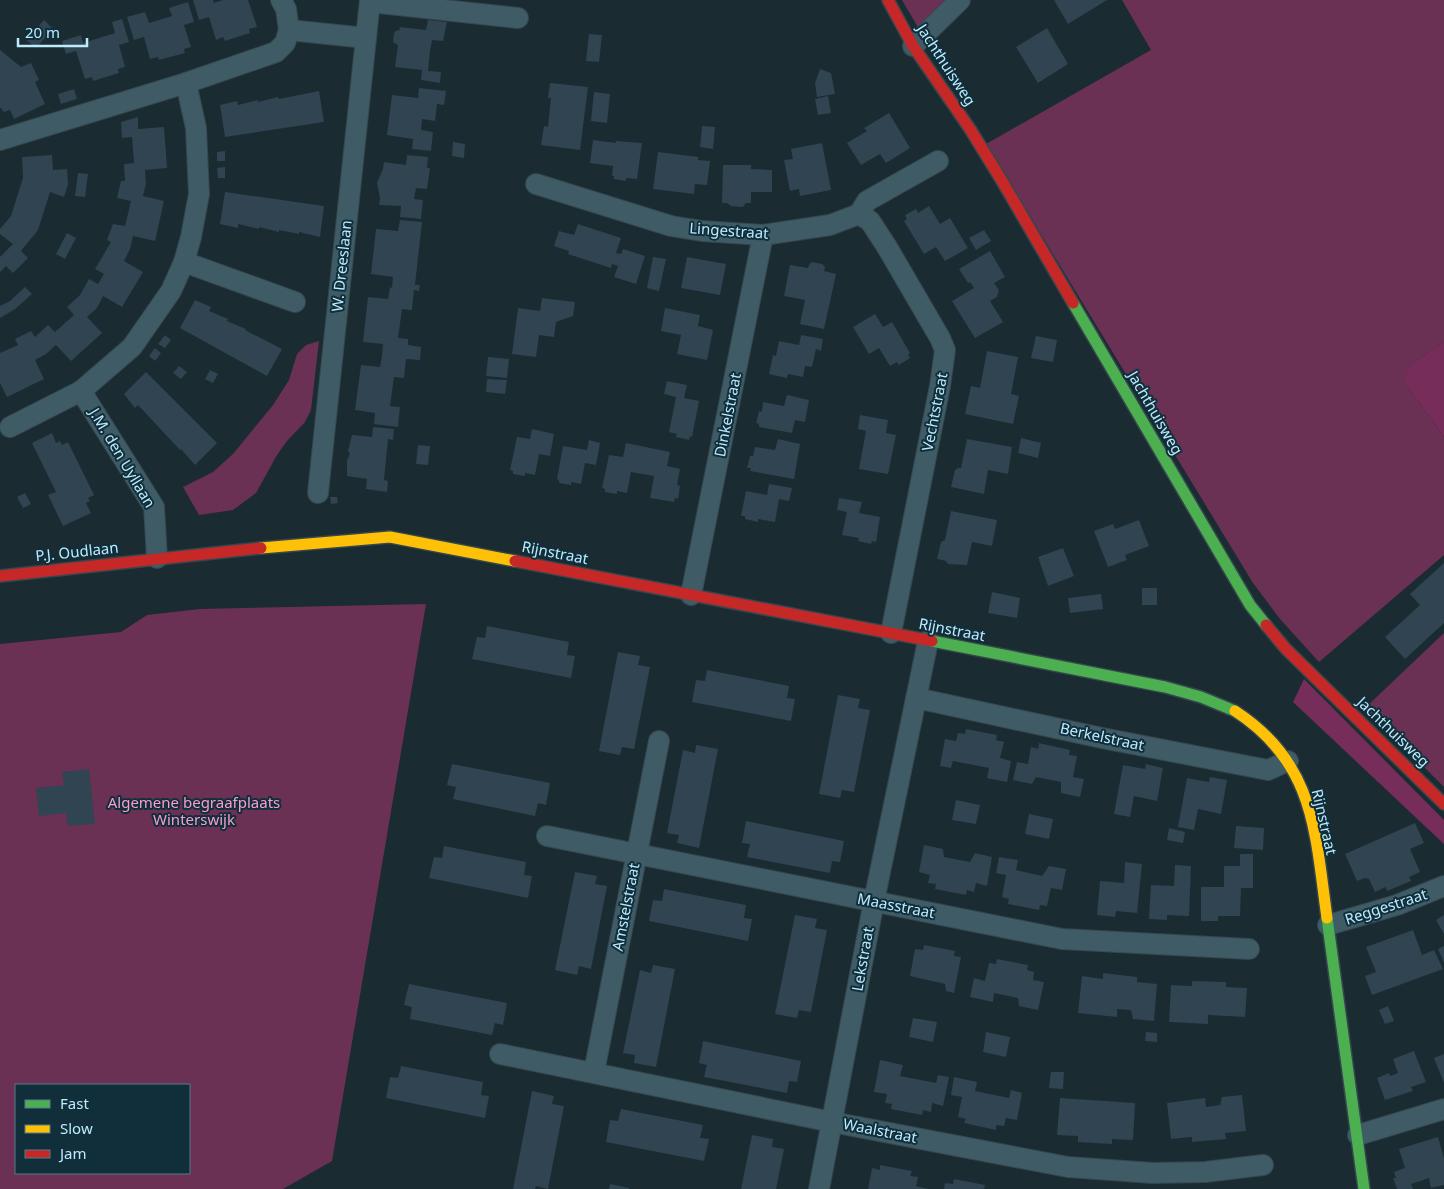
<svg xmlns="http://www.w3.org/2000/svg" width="1444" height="1189" viewBox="0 0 1444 1189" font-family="'Noto Sans',sans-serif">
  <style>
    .green { fill: #6b3154; fill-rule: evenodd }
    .forest { fill: #762d5a }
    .building { fill: #304451 }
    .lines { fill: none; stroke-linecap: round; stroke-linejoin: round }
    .street-casing { stroke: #35474e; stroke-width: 22 }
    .fast-casing { stroke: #35474e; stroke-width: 14 }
    .slow-casing { stroke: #35474e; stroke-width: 14 }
    .jam-casing { stroke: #35474e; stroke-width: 14 }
    .street { stroke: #3e5b66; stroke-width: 20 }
    .fast { stroke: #4caf50; stroke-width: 11 }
    .slow { stroke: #ffc107; stroke-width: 11 }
    .jam { stroke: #c62828; stroke-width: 11 }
    .labels { text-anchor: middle; stroke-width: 4; stroke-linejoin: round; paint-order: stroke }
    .street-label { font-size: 15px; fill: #beeafe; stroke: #102f3b }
    .park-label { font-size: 15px; fill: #fc9ccf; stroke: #102f3b }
  </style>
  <rect width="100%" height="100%" fill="#1a2b31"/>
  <g class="green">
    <path d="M902,0h47l-30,29z"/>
    <path d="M1122,0h322v342l-28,19 -10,24 38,52v118l-125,107 -39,-43 -27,-36 -267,-439 165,-94z"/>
    <path d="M319,341l-8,69 -6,12 -18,19 -10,14 -21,38 -23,17 -34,5 -16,-28 30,-15 20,-18 40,-49 16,-25 8,-26 9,-9z"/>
    <path d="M426,604l-94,557 -49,28h-283v-545l121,-12 26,-17 53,-6zM16,1085h173v88h-173z"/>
    <path d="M1444,633v154l-79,-79z"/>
  </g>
  <g class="forest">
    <path d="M1444,342v95l-38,-52 -2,-9 12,-15z"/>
    <path d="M1304,679l140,141v24l-151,-142z"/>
  </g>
  <g class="building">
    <path d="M193,0h20l1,3 9,-3h25l9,27 -8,2 1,4 -13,4 -12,4 -2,-4 -7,3 -7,-23 -10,3z"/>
    <path d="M1054,0h53l-39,24z"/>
    <path d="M188,2l6,20 -10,3 7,22 -7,2 1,4 -26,7 -1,-3 -8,2 -6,-22 -10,3 -7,-23 18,-5 4,11 23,-7 -3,-8z"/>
    <path d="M122,19l7,23 -10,3 6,22 -7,2 1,4 -26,8 -1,-4 -7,2 -9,-28 -10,3 -4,-13 19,-6 2,8 32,-10 -3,-11z"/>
    <path d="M44,20l9,9 -17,19 -10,-8z"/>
    <path d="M428,20l19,2 -4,19 -11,-1 -2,11 -2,20 13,1 -1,11 -19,-3 1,-10 -27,-3 3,-22 -5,-3 1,-9 3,-3 2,1 1,-4 26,3z"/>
    <path d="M1047,28l21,36 -30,19 -22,-36z"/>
    <path d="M589,34l13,1 -3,27 -13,-1z"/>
    <path d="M0,50l21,17 10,-4 8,17 -4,2 10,22 -31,15 -4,-9 -6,2 -4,-5z"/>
    <path d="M820,69l11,4 4,21 -18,3 -2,-14z"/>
    <path d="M550,83l38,4 -8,63 -39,-5 3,-19 4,1 3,-29h-3z"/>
    <path d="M419,88l27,3 -2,14 -7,-1 -2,17 -13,-2 -1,11 12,2 -2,19 -19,-2 1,-10 -26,-4 5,-40 26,3z"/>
    <path d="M74,89l3,10 -16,5 -3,-10z"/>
    <path d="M319,91l5,31 -99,15 -5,-32 17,-4 1,4 20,-5v2l20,-5 1,2z"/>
    <path d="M594,92l16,2 -3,29 -16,-2z"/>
    <path d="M828,96l3,17 -13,2 -3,-16z"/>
    <path d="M889,113l21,35 -24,15 -6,-9 -19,11 -14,-22 20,-12 -3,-3z"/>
    <path d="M138,117v12l26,-2 3,41 -22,2 1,13 -3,13 21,5 -9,40 -22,-5 -3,13 -6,12 19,11 -21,35 -19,-11 -6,12 -10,9 15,16 -31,28 -15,-16 -10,9 -11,6 9,19 -37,18 -7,-14v-30l18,-8 -3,-6 16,-8 4,6 13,-12 7,7 19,-17 -7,-8 13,-12 9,-16 9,5 6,-10 -9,-5 16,-27 -4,-2 6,-16 12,2 6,-25 -14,-3 4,-17h4l-1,-17 10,-1 -2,-26 -10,1 -1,-16z"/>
    <path d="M702,126l13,1 -2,22 -13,-2z"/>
    <path d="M593,140l23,3v-2l26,2 -5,36 -11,-1v3l-12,-2v-3h-2l1,-10 -23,-3z"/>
    <path d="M453,142l12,2 -1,14 -12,-2z"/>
    <path d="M822,143l9,47 -31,6 -1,-7 -9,2 -6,-31 9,-1 -2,-10z"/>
    <path d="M225,151v10h-8v-9z"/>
    <path d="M658,152l40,5v3l12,1 -3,24 -12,-1 -1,10 -41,-5z"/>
    <path d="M52,155l1,15 14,-1 1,15 -4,13 -14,-5 -12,38 -17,21 7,7 -15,15 -7,-7 -6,6v-15l13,-13 -13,-10v-5l11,-13 12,-38 -1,-21z"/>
    <path d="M407,155l21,2 -1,11h3l-3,21 -11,-1 -2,11 9,1 -2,19 -21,-2 1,-11 -22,-1 1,-7 -3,-15 6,-14 1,-7 22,3z"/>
    <path d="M723,165h28v4l21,1v22h-21v11h-5l-3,4 -12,-1 -4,-3h-5z"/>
    <path d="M225,167v11h-7l-1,-10z"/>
    <path d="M78,173l10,1 -3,23 -10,-1z"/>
    <path d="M225,192l99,14 -4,31 -21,-5v2l-20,-4v2l-20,-5v2l-21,-5v4l-18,-4z"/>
    <path d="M929,206l11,18 10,-6 18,30 -23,13 -9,-14 -12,7 -20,-33 3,-2 -2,-4 11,-6 2,4z"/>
    <path d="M400,220l22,2 -7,63h5l-1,6 -5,-1 -2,20 -10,-1 -4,29 10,1v6l13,2 -1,13 -14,-1 -2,19 -10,-1 -4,29 10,1 -2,20 -24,-3 1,-11 -20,-3 6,-45 19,2 2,-11 1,-12 -20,-2 5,-45 20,2 2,-12 2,1 1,-11 -22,-3 5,-45 22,2z"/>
    <path d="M578,224l43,14 -5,15 5,1 2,-5 22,7 -9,28 -22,-7 4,-11 -6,-2 -1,4 -43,-14 1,-3 -15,-5 5,-15 15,4z"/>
    <path d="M984,230l7,11 -15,9 -7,-12z"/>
    <path d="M67,233l9,5 -11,21 -9,-5z"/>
    <path d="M990,251l15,26 -11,6 5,7 -2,7 -7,4 13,21 -28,16 -23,-37 22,-13 -4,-6 -2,1 -9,-14z"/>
    <path d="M653,257l13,2 -7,32 -12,-3z"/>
    <path d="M687,257l39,7 -6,31 -39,-7z"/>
    <path d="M812,262l10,2 3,3 -1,4 12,3 -12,55 -24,-5 5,-24 -21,-4 6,-31 18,3 1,-3z"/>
    <path d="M25,287l7,7 -17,15 -15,9v-12l10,-5z"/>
    <path d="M542,298l33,4 -2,14 -17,6 -2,15 -15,-2 -3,22 -24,-3 6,-46 22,3z"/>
    <path d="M195,300l16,7 -2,4 19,8 -1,2 19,8 -1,1 37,19 -15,27 -87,-48z"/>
    <path d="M665,308l35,7 -2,11 15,4 -6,30 -30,-6 4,-19 -20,-4z"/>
    <path d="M875,314l8,13 9,-5 18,31 -2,2 2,3 -11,7 -2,-3 -7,4 -11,-18 -10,6 -16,-27z"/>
    <path d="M165,335l6,5 -6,8 -7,-4z"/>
    <path d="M801,335l22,4 -2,12 -5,-2 -4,18 -7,-1 -2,11 -15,-3 -1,4 -18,-4 4,-19 3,1 3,-15 20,4z"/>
    <path d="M1036,336l21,4 -4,22 -22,-4z"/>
    <path d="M155,348l6,5 -6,8 -6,-5z"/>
    <path d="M987,351l31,6 -7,37 8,2 -6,28 -48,-10 6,-28 9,2z"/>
    <path d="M488,357l21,2 -2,19 -21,-2z"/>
    <path d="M179,366l8,6 -6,7 -8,-6z"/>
    <path d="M210,370l8,4 -5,9 -8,-4z"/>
    <path d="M146,372l71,71 -22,22 -14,-16 -1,1 -42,-45 -3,3 -11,-14z"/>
    <path d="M487,379l20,1 -2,14 -19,-2z"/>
    <path d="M667,381l20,4 -3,13 15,3 -7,36 -2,-1 -1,4 -13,-3 1,-3 -8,-2 7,-35 -12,-3z"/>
    <path d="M787,395l22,5 -4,22 -10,-2 -3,13 -33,-6v-3l-3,-1 3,-12 3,1 1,-10 21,4z"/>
    <path d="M860,415l28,5 -2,13 10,2 -8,39 -29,-5 7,-38 -8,-2z"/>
    <path d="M373,427l21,2 -1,11 -5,-1 -2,21 -2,20 4,1 -1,11 -21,-3 1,-10 -20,-3v-16l3,-6 -2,-3 4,-16 20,2z"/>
    <path d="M532,429l22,5 -4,22 -11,-2 -4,21 -10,-2v3l-12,-2v-3l-3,-1 7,-33 13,2z"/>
    <path d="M52,433l4,10 4,-2 2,4 6,-3 26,53 -6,3 2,3 -4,2 5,10 -28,13 -15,-31 8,-3 -24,-49z"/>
    <path d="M1021,438l20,5 -3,15 -20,-5z"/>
    <path d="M778,439l22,5 -6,35 -44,-8 1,-3h-4l3,-12h3l2,-9 20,3z"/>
    <path d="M967,439l45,8 -4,27 -20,-4 -4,24 -33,-7 4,-17 3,-2h3z"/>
    <path d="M589,440l11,3 -4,22 -11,-2 -4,21 -10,-2v3l-12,-2v-3l-2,-1 6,-33 24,4z"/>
    <path d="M626,443l44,9 -3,14 13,3 -3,16 3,1 -2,13 -3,-1 -1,4 -24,-4 4,-22 -23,-4 -4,21 -10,-2v3l-12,-2v-3l-3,-1 7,-33 14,2z"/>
    <path d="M418,445l12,1 -2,19 -12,-1z"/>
    <path d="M769,484l23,4 -3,13 -10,-2 -4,23 -17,-3v3l-13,-3v-3h-4l5,-25 21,4z"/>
    <path d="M25,493l6,11 -8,4 -6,-11z"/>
    <path d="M330,497h7l1,6 -7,1z"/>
    <path d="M839,498l23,4 -3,11 21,4 -4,25 -4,-1 -1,3 -13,-3 1,-3 -17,-3 5,-23 -10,-2z"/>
    <path d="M951,511l46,9 -5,26 -20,-4 -5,23 -19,-1 -2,-3 -9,-2 4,-17 4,-2z"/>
    <path d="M1139,520l10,26 -24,9 2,5 -19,7 -14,-36 19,-7 2,5z"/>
    <path d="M1063,548l11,28 -26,10 -10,-29z"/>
    <path d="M1444,563v60l-39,36 -20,-22 35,-32 -10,-11z"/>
    <rect x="1142" y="588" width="15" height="17"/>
    <path d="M992,592l28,6 -3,20 -29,-5z"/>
    <path d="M1101,594l2,15 -33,4 -2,-15z"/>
    <path d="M487,626l82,16 -2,13 8,1 -4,22 -99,-19 5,-22 8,1z"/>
    <path d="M618,652l22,4 -2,9 12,2 -16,82 -12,-2 -2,8 -21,-4z"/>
    <path d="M707,670l82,16 -2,12 8,1 -4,22 -99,-19 4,-22 9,1z"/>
    <path d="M838,695l22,4 -2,9 12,2 -16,82 -12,-2 -2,8 -21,-4z"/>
    <path d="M966,729l31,6 -1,5 8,2 -4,16 11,3 -4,21 -20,-4 2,-10 -36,-7 -2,7 -11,-2 5,-27 11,2 2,-8 7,1z"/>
    <path d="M1039,743l31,7 -1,5 8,1 -4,21 11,2 -4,18 -19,-4v-11l-25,-5 -4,7 -19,-4 4,-18 11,2 3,-17 7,2z"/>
    <path d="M696,745l22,4 -19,99 -22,-5 2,-8 -12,-2 16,-83 12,3z"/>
    <path d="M452,764l98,19 -4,22 -8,-2 -3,13 -82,-17 3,-12 -9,-2z"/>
    <path d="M1146,764l17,4 -6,33 -23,-5 -4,21 -16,-3 9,-49 22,4z"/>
    <path d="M89,769l6,55 -27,2 -2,-13 -27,3 -3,-28 28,-3 -2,-13z"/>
    <path d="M1210,777l17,3 -6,34 -23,-5 -4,21 -16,-3 9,-49 22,4z"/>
    <path d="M956,800l24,5 -4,19 -24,-4z"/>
    <path d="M1029,814l24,5 -4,20 -24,-5z"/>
    <path d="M746,821l98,20 -4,21 -8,-1 -2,12 -83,-16 3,-13 -8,-1z"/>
    <path d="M1415,823l9,20 -14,6 10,23 -11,5 2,4 -24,10 -1,-4 -11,5 -6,-13 -4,-1 -8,3 -12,-27z"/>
    <path d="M1236,826l28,2 -1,22 -29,-2z"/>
    <path d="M1169,828l16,4 -2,11 -16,-3z"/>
    <path d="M924,845l19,4 1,8 26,5 5,-9 17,4 -5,29 -11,-3 -2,9 -7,-2 -1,5 -31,-6 1,-5 -8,-1 2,-8 -11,-3z"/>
    <path d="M444,846l82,16 -2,13 8,1 -4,22 -99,-20 5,-21 8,1z"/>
    <path d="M1240,854h13v34h-12l-1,28h-22v5h-17v-34h23v-21h16z"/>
    <path d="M999,857l19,3 -2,10 26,6 7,-10 17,3 -4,21 -11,-2 -4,18 -7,-1 -1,5 -31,-6 1,-5 -7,-2 4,-22 -10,-2z"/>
    <path d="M1125,862l17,2 -5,49 -21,-2 -1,6 -18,-2 3,-34 24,2z"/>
    <path d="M1175,865l16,1 -2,50 -22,-1v5l-18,-1 2,-34 23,1z"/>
    <path d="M575,872l22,4 -2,8 12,2 -16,83 -12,-3 -2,9 -22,-5z"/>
    <path d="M664,889l82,16 -2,13 8,1 -4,22 -99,-20 4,-21 9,1z"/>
    <path d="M795,915l22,4 -2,9 12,2 -16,82 -12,-2 -2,8 -22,-4z"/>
    <path d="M1444,915v19l-8,-14z"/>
    <path d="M1413,930l9,25 12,-5 9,19 -71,26 -7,-19 11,-4 -10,-25z"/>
    <path d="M924,945l31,6 -1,5 7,1 -7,36 -8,-2 -1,-7 -35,-8 5,-27 8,1z"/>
    <path d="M1444,946v17l-6,-14z"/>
    <path d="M997,959l31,6 -1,5 7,2 -1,8 11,2 -6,28 -19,-4 -1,-8 -24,-5 -1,9 -23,-5 4,-19 11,3 4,-18 7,1z"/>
    <path d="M653,965l22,4 -19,98 -22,-4 1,-8 -12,-2 17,-83 11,3z"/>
    <path d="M1103,973l34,4v5l20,2 -3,37 -21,-2 -2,-9 -14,-1v8l-39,-4 4,-37 21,3z"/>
    <path d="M1192,981l34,1v5l21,1 -2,29 -37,-2v9l-39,-2 2,-37 21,1z"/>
    <path d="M409,984l98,19 -4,22 -8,-2 -3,12 -82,-16 2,-12 -8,-2z"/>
    <path d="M1388,1006l6,15 -9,3 -6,-14z"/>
    <path d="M913,1018l24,4 -4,20 -24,-5z"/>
    <path d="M986,1032l24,5 -4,20 -23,-5z"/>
    <path d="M1146,1032l11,1v9l-12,-1z"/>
    <path d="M703,1041l98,20 -4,21 -8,-1 -2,12 -83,-16 3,-12 -8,-2z"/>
    <path d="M1414,1051l12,31 -15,5 2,4 -28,9 -8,-22 12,-5 1,3 8,-3 -5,-14z"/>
    <path d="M1444,1054v29l-10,-25z"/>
    <path d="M880,1060l23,5 -3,11 36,7 2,-8 11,2 -6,29 -11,-3 -1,9 -8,-2 -1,5 -31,-6 1,-5 -7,-1 2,-9 -13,-2z"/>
    <path d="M401,1066l82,16 -2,13 8,1 -4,22 -99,-20 4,-21 8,1z"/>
    <path d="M1051,1072h13l-1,17 -14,-1z"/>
    <path d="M954,1077l23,5 -2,9 34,7 2,-8 11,3 -5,27 -11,-2 -2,8 -8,-1v5l-32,-7 2,-4 -8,-2 4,-20 -11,-2z"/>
    <path d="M532,1091l22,5 -2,8 12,2 -16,83 -12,-3 -1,3h-22z"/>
    <path d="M1242,1095l4,36 -21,2 1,6 -34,3v-5l-21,2 -4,-36 38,-5 1,9 14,-2 2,-8z"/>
    <path d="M1060,1098l75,5 -2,37 -21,-1v5l-34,-2v-6l-21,-1z"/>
    <path d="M621,1109l82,16 -3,13 9,1 -5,22 -98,-19 4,-22 8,1z"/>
    <path d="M752,1135l21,4 -1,8 12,2 -8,40h-35z"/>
    <path d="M1438,1137l6,21v27l-13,3 -2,-10 -18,6 2,5h-16l-4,-11h3l-2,-6 11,-4 -6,-19z"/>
    <path d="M880,1165l32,6 -2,5 8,1 -2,9 13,3h-61l4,-21 8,2z"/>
    <path d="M954,1179l31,6 -1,4h-40l1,-6 8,1z"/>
    <path d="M610,1184l19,4v1h-20z"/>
  </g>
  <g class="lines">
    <g class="street-casing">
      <g id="street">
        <path d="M281,0l5,9 3,21 77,8"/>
        <path d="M370,2l148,16"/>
        <path d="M913,46l47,-46"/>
        <path d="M0,140l186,-57 90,-31 9,-9 4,-13"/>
        <path d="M536,184l135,42 31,5 61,4 67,-10 29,-11 8,-13 71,-40"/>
        <path d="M859,214l11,7 17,26 53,91 5,12 -5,36 -49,247"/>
        <path d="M184,262l111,40"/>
        <path d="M10,427l71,-36"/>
        <path d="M318,493l52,-493"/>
        <path d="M157,558l-3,-51 -73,-116 51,-44 39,-56 13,-29 7,-25 8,-43 -3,-66 -10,-45"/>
        <path d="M691,595l72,-360"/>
        <path d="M916,698l186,40 166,32 20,-9"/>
        <path d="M547,836l515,103 187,10"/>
        <path d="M1328,925l69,-20 47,-19"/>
        <path d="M500,1054l332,68 236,45 85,6 52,-1 58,-7"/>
        <path d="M594,1072l65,-331"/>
        <path d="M1358,1135l86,-26"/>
        <path d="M819,1189l55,-288 54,-260"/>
      </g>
    </g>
    <g class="fast-casing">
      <g id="fast">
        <path d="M1073,303l177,302 16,20"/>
        <path d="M932,641l233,46 36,10 34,14"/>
        <path d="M1327,918l37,271"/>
      </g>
    </g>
    <g class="slow-casing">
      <g id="slow">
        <path d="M261,548l129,-11 125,24"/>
        <path d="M1235,711c80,52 80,121 92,207"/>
      </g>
    </g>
    <g class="jam-casing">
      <g id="jam">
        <path d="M888,0l25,46 57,83 32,52 71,122"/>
        <path d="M515,561l417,80"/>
        <path d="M0,576l261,-28"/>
        <path d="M1266,625l20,24 158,155"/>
      </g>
    </g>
    <use href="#street" class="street"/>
    <use href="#fast" class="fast"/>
    <use href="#slow" class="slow"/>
    <use href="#jam" class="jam"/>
  </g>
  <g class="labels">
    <g class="street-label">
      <text transform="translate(946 65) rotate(57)" y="5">Jachthuisweg</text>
      <text transform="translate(729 231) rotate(4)" y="5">Lingestraat</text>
      <text transform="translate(342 266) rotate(-84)" y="5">W. Dreeslaan</text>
      <text transform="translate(935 412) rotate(-79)" y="5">Vechtstraat</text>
      <text transform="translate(1155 413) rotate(60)" y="5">Jachthuisweg</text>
      <text transform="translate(728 415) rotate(-79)" y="5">Dinkelstraat</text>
      <text transform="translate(122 458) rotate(59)" y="5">J.M. den Uyllaan</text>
      <text transform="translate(77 552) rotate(-6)" y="5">P.J. Oudlaan</text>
      <text transform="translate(555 553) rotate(11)" y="5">Rijnstraat</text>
      <text transform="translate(952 630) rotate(11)" y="5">Rijnstraat</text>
      <text transform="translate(1393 732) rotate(44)" y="5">Jachthuisweg</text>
      <text transform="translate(1102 737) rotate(12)" y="5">Berkelstraat</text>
      <text transform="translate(1324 822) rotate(77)" y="5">Rijnstraat</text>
      <text transform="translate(896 906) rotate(11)" y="5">Maasstraat</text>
      <text transform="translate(626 907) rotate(-79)" y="5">Amstelstraat</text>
      <text transform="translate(1386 907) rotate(-18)" y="5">Reggestraat</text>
      <text transform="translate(863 959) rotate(-80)" y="5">Lekstraat</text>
      <text transform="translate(880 1131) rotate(11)" y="5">Waalstraat</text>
    </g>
    <g class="park-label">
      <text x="194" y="808">Algemene begraafplaats<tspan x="194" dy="17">Winterswijk</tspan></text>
    </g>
  </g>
  <rect x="15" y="1084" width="175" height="90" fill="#102f3b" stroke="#567a89"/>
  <rect x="25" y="1100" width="25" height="8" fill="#4caf50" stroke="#567a89"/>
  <text x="60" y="1109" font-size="15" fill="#beeafe">Fast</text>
  <rect x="25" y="1125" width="25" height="8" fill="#ffc107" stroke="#567a89"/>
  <text x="60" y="1134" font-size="15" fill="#beeafe">Slow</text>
  <rect x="25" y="1150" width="25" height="8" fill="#c62828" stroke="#567a89"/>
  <text x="60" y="1159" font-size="15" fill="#beeafe">Jam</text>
  <path d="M18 38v8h69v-8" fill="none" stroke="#beeafe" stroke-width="2.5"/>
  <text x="25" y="38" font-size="15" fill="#beeafe" stroke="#102f3b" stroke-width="4" paint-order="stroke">20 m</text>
</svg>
